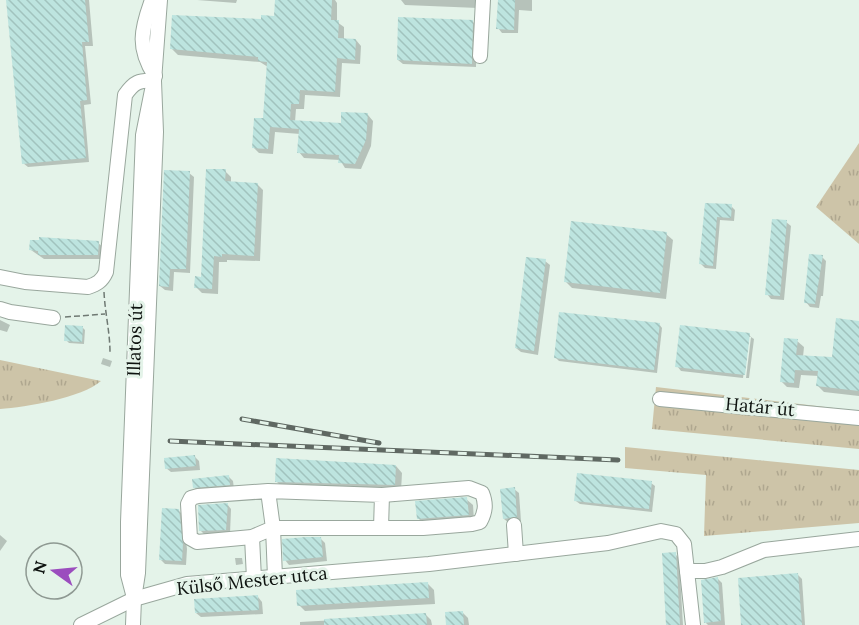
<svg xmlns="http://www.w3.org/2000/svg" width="859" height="625" viewBox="0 0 859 625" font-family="Lora,serif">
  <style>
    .grass { fill: url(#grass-tufts) }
    .shadow { fill: #0003 }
    .building { fill: url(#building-back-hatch) }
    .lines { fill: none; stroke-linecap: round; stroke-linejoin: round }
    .minor-casing { stroke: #99a79d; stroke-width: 16 }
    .path { stroke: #6f7973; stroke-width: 1.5; stroke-dasharray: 6 3; stroke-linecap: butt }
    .minor { stroke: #fff; stroke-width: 14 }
    .rail-casing { stroke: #5f6862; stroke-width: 5 }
    .rail { stroke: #e4f3e9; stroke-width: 3; stroke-dasharray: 9; stroke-linecap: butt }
    .labels { text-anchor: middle; stroke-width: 6; stroke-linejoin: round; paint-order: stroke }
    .street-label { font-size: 18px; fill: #0d120f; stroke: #e4f3e9 }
  </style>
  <defs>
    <pattern id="grass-tufts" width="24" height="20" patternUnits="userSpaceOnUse" patternTransform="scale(1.5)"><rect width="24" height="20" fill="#cdc4a8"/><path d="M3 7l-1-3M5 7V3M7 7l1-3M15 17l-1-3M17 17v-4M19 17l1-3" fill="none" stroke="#afa78f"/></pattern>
    <pattern id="building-back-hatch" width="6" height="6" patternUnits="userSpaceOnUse" patternTransform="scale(1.5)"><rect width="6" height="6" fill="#bde4df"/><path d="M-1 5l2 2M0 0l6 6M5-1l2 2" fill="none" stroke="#a1c3be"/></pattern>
  </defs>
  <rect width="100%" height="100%" fill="#e4f3e9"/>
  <g class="grass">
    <path d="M859,143v101l-43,-37z"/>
    <path d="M0,360l101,21c-19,17 -75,26 -101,28z"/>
    <path d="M656,387l203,24v38l-207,-20z"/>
    <path d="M625,447l234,23v53l-155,13 2,-61 -81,-7z"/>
  </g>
  <g class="shadow">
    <path d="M8,0h81l4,46h-8l6,58 -7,1 5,57 -61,5 -5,-4z"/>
    <path d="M197,0h40l-1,3z"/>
    <path d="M276,0h59l2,3v19l7,5v13h12l5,6 -1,18 -18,-1 -2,34 -35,-2 -1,14h-8l-1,13 47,3 26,-10 5,6 -2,25 -10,23 -16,-1 -5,-8 -36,-2 -5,-6 1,-18 -25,-2 -2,22 -14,-1 -6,-6 11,-27 4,-53 -8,-5 -82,-7 -6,-6 104,-31z"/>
    <path d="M401,0h77v8l-73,-3z"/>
    <path d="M499,0h33v11l-13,-1 -1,23h-16l-4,-5z"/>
    <path d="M472,21l5,5 -1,41 -73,-3 -5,-4z"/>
    <path d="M225,171l6,6v6l26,1 6,6 -3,71 -33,-1v2h-8l-1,32 -16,-1 -6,-6 6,-9z"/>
    <path d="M189,173l5,4 -4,96 -16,-1 -1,19 -8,-1 -5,-4z"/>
    <path d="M706,205l25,1 4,4 -1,11 -14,-1 -4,49 -11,-1 -4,-4z"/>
    <path d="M786,222l5,4 -7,74 -13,-1 -4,-5z"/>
    <path d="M666,234l7,6 -7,59 -94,-11 -6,-6z"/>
    <path d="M98,243l5,4 -1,12h-58l-13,-9z"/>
    <path d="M822,257l4,4 -3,35h-2l-2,12 -9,-1 -4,-5z"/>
    <path d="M545,261l5,4 -12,90 -17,-3 -5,-4z"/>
    <path d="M0,320l10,5 -3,7 -7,-2z"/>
    <path d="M859,322v74l-35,-4 -6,-6 1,-10 -18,-1 -2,13 -12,-1 -6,-6 16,-40 7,6 -1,10 30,2z"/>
    <path d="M659,324l3,4 -5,45 -98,-12 -4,-4z"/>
    <path d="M82,327l3,3 -1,14 -15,-1 -3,-3z"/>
    <path d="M749,335l2,2h-3l-5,41 -62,-7 -4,-5z"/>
    <path d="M751,337l3,2 -5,39h-3z"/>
    <path d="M103,358l9,3 -2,6 -9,-3z"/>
    <path d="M195,457l4,4 1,9 -29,2 -5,-4z"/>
    <path d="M396,466l6,7 -1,18 -118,-3 -6,-6z"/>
    <path d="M229,477l4,4 1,8 -35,3 -5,-5z"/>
    <path d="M651,483l4,3 -3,26 -72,-8 -4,-3z"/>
    <path d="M514,489l5,4 2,28 -12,2 -5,-4z"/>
    <path d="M466,499l7,6 1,16 -49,4 -7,-7z"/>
    <path d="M227,504l4,5 -1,25 -25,1 -5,-5z"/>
    <path d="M179,511l4,4 4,34 -1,16 -21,-1 -4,-4z"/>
    <path d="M0,535l7,6 -7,10z"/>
    <path d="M321,539l4,4 2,18 -38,4 -4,-5z"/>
    <path d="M675,554l4,4 4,67h-16z"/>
    <path d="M235,558h7l1,6 -7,1z"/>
    <path d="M797,574l5,5 3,46h-62z"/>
    <path d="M718,579l4,4 3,42h-17l-3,-3z"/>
    <path d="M428,584l6,6 1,14 -130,7 -6,-6z"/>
    <path d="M258,597l4,5 1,12 -62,3 -5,-4z"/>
    <path d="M463,613l5,5 1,7h-22z"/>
    <path d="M426,615l5,5 1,5h-132v-3z"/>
  </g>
  <g class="building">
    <path d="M6,0h79l4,42h-7l5,58 -7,1 6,57 -64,6z"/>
    <path d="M275,0h57l-1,20h8l-1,18 18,1 -1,21 -18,-2 -2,34 -35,-2 -1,14h-8l-1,16 51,3v-11l27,1 -2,27 -11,24 -17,-1 1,-8 -42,-2 2,-24 -29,-2 -2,22 -16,-1 2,-30h9l4,-56 -9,-1v-4l-88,-8 2,-34 89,4v-4l13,1z"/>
    <path d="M498,0h17l-1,30 -18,-1z"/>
    <path d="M398,17l75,3 -1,44 -75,-4z"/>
    <path d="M206,169h20l-1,12 33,2 -4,73 -32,-2v3l-8,-1 -2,33 -18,-1 1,-12 6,1z"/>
    <path d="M164,170l26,1 -4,98h-16l-1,18 -10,-1z"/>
    <path d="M705,203l27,1 -1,14 -14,-1 -4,49 -14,-2z"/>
    <path d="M772,219l15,1 -7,76 -15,-1z"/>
    <path d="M571,221l96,11 -7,61 -96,-11z"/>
    <path d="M39,237l60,4 -1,14h-60v-4l-9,-1 1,-10h9z"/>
    <path d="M809,254l14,1 -8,49 -11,-1z"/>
    <path d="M526,257l20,2 -12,92 -19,-3z"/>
    <path d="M559,312l101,11 -6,47 -100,-12z"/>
    <path d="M836,318l23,3v70l-43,-5 2,-15 -23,-1 -1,13 -14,-1 4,-44 14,1 -2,16 36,2z"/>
    <path d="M65,325l18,1 -1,16 -18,-1z"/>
    <path d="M680,325l70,8 -5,42 -70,-8z"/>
    <path d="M195,455l1,11 -31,3 -1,-11z"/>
    <path d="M276,458l120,7 -1,20 -120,-3z"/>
    <path d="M577,473l75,8 -3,28 -75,-8z"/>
    <path d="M229,475l1,10 -37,3 -1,-9z"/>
    <path d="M515,487l2,30 -14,2 -3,-30z"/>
    <path d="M467,497l2,18 -52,4 -2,-18z"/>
    <path d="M228,503l-2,27 -27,1 -1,-26z"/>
    <path d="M162,508l17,1 4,34 -1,18 -23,-1z"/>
    <path d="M306,537h15l2,20 -40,4 -1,-22z"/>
    <path d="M676,552l4,73h-14l-4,-72z"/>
    <path d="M798,573l4,52h-61l-3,-47z"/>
    <path d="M718,577l3,44 -17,2 -3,-43z"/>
    <path d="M428,582l1,16 -132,8 -1,-16z"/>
    <path d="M258,595l1,15 -64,3 -1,-14z"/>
    <path d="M463,611l1,14h-18l-1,-13z"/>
    <path d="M426,613l1,12h-103v-6z"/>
  </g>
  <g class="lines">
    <g class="minor-casing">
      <g id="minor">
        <path d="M152,0c-11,30 -15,48 3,76"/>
        <path d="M480,56l3,-56"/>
        <path d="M0,277l25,5 63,5c9,-3 14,-6 18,-15l19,-177c9,-13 14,-15 29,-14"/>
        <path d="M0,309l10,3 43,6"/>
        <path d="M660,399l199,19"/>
        <path d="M268,491l114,4 -1,33h-108l-21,9 -55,5 -7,-4 -2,-34 3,-6 7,-2 70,-5 5,37 2,49"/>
        <path d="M514,525l2,29"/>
        <path d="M381,528h42l49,-4 8,-2c6,-11 6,-19 2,-29l-13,-5 -87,7"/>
        <path d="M252,537l2,42"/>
        <path d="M687,571h18l17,-4 42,-17 95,-11"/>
        <path d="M133,594l-5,-19v-53l15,-387 9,-45"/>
        <path d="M81,625l53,-26 53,-15 242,-20 179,-21 53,-12 15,3 8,10 9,81"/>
        <path d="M133,625l1,-26 4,-26 18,-441 -2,-51 6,-81"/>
      </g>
    </g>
    <g class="path">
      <path d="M104,292c1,21 6,40 6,61"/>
      <path d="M65,317l40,-3"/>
    </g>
    <use href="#minor" class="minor"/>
    <g class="rail-casing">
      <g id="rail">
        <path d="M242,419l137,24"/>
        <path d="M170,441l448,19"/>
      </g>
    </g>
    <use href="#rail" class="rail"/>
  </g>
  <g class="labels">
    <g class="street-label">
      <text transform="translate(135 340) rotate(-88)" y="6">Illatos út</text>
      <text transform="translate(760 407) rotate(5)" y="6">Határ út</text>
      <text transform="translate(252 581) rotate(-6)" y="6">Külső Mester utca</text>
    </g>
  </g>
  <g transform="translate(54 571) rotate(285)"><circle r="28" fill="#e4f3e9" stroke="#8e9992" stroke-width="1.5"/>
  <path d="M0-4.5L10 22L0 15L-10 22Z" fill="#9b4dbe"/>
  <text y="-9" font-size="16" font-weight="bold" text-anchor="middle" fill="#0d120f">N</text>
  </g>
</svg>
